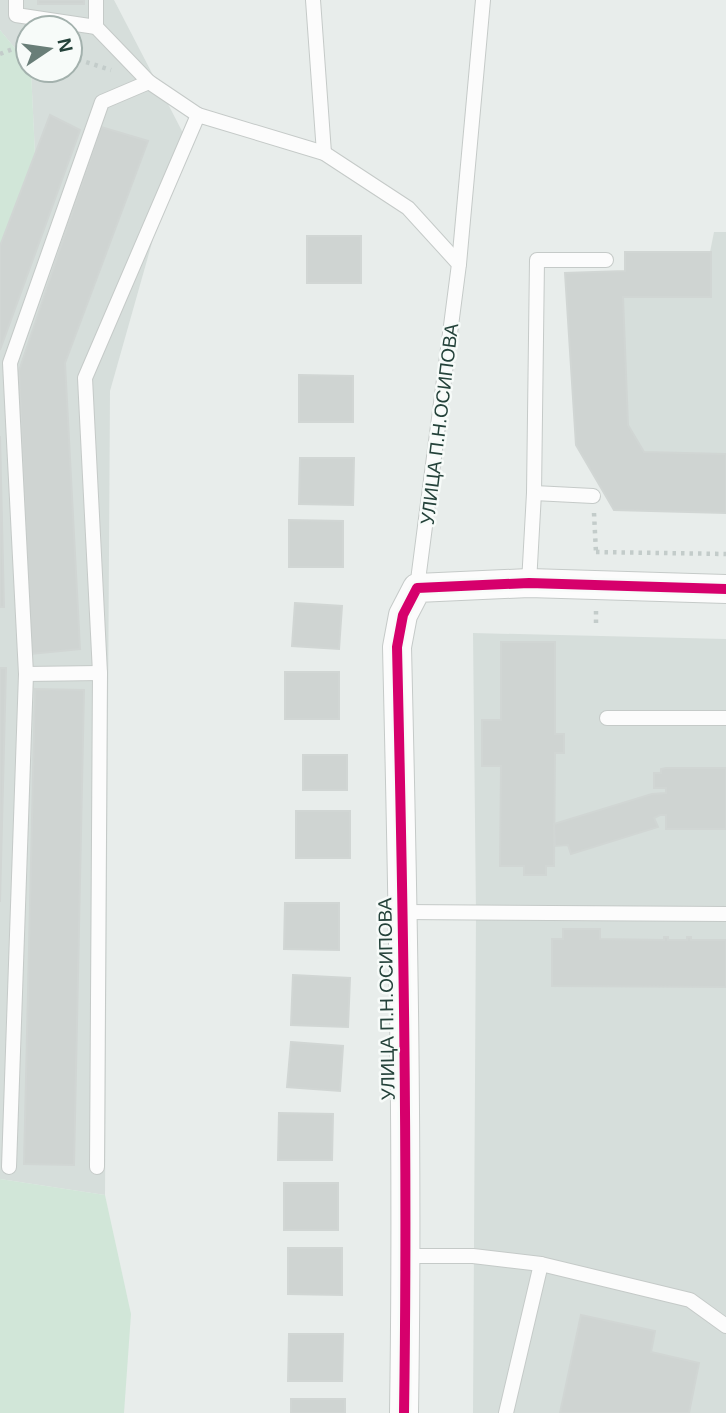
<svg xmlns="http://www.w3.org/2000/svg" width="726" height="1413" viewBox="0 0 726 1413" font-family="Arial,sans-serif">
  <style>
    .built { fill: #d6dedb }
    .green { fill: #d1e6d8 }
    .building { fill: #cfd4d2; stroke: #d1d6d4; stroke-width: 2 }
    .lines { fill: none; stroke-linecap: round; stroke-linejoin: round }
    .lane-casing { stroke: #c5cac8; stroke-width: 16 }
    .street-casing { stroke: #c5cac8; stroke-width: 30 }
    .path { stroke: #c3ccca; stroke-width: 4.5; stroke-dasharray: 3.5 5; stroke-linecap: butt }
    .lane { stroke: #fcfcfc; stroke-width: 14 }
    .street { stroke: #fcfcfc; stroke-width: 28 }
    .cycleway-casing { stroke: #f7fbf9; stroke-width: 15 }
    .cycleway { stroke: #d6006c; stroke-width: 10 }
    .labels { text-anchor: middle; stroke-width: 5; stroke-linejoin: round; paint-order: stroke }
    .street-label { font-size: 19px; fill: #24423a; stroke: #f7fbf9 }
  </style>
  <rect width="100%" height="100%" fill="#e8edeb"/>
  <g class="built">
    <path d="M0,0h114l69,133 -73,258 -5,804 -105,-16v-933l35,-91 -4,-85h39v-42h-42v36l-28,-34z"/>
    <path d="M714,232h12v281l-112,-3 -38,-65 -11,-172 59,-2 1,-19h85z"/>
    <path d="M473,633l253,6v774h-253l3,-500z"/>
  </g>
  <g class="green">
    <path d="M0,30l28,34v6h3l4,85 -35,91z"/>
    <path d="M0,1179l105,16 26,119 -7,99h-124z"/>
  </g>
  <g class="building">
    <rect x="38" y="0" width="46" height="4"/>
    <path d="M50,115l30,15 -80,220v-104z"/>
    <path d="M101,127l47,14 -83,222 15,286 -49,5 -12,-283z"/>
    <rect x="307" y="236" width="54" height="47"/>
    <path d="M625,252h86v45h-88l5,128 16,27 82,2v59l-112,-3 -38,-65 -11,-172 60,-2z"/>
    <path d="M299,375l54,1v46h-54z"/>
    <path d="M0,436l4,171h-4z"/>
    <path d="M300,458h54l-1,47 -54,-1z"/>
    <path d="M289,520l54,1v46h-54z"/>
    <path d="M295,603l47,3 -3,43 -47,-3z"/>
    <path d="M501,642h54v92h9v19h-9l-1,113h-8v9h-22v-9h-24l1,-100h-19v-46h19z"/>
    <path d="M0,668h6l-6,234z"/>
    <rect x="285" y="672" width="54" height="47"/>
    <path d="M35,689l49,1 -10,475 -50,-1z"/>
    <rect x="303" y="755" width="44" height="35"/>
    <path d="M666,768h60v61h-60v-14h-6l-6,3 4,9 -87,27 -3,-9 -13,1 -1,-22 98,-30 14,-1v-5h-12v-15h7v-4z"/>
    <rect x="296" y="811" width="54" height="47"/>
    <path d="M285,903h54v47l-55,-1z"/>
    <path d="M563,929h37v10l64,1v-3h4v3h19v-3h4v3h35v47l-174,-1v-47h11z"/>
    <path d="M293,975l57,3 -2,49 -57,-2z"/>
    <path d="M291,1042l52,4 -3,45 -53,-4z"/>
    <path d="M279,1113l54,1 -1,46h-54z"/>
    <rect x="284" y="1183" width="54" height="47"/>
    <path d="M288,1248h54v47l-54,-1z"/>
    <path d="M581,1315l74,16 -4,21 48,11 -10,50h-129z"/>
    <path d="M289,1334h54l-1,47h-54z"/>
    <rect x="291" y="1399" width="54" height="14"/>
  </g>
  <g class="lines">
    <g class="lane-casing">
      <g id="lane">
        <path d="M16,0v15l80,12"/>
        <path d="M96,0v27l53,55 49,33"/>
        <path d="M313,0l11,153"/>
        <path d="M459,264l24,-264"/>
        <path d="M534,493l59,3"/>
        <path d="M529,583l5,-90 3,-233h69"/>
        <path d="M26,674l74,-1"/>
        <path d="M607,718h119"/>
        <path d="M403,912l323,2"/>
        <path d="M9,1167l17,-493 -16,-311 92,-261 47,-20"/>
        <path d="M97,1167l3,-494 -15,-295 113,-263 126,38 84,55 51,56 -42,324"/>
        <path d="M407,1256h66l68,8 149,36 36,26"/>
        <path d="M506,1413l35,-149"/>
      </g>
    </g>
    <g class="street-casing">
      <path id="street" d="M404,1413c4,-255 -1,-511 -7,-766l6,-32 14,-27 112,-5 197,6"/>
    </g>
    <g class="path">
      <path d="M0,54l28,-11"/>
      <path d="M70,57l41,13"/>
      <path d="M594,513l2,40"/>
      <path d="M596,552l130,2"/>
      <path d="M596,611v13"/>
    </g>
    <use href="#lane" class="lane"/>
    <use href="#street" class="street"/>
    <g class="cycleway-casing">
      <path id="cycleway" d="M404,1413c4,-255 -1,-511 -7,-766l6,-32 14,-27 112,-5 197,6"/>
    </g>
    <use href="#cycleway" class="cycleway"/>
  </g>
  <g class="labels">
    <g class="street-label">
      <text transform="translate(439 424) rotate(-83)" y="7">УЛИЦА П.Н.ОСИПОВА</text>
      <text transform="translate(386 999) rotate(-91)" y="7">УЛИЦА П.Н.ОСИПОВА</text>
    </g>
  </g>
  <g transform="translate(49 49) rotate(77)"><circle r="33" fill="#f7fbf9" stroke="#a3b1ad" stroke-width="2"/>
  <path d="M0-5L12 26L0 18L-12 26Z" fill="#697e78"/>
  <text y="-10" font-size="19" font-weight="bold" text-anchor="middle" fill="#24423a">N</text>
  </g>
</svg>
